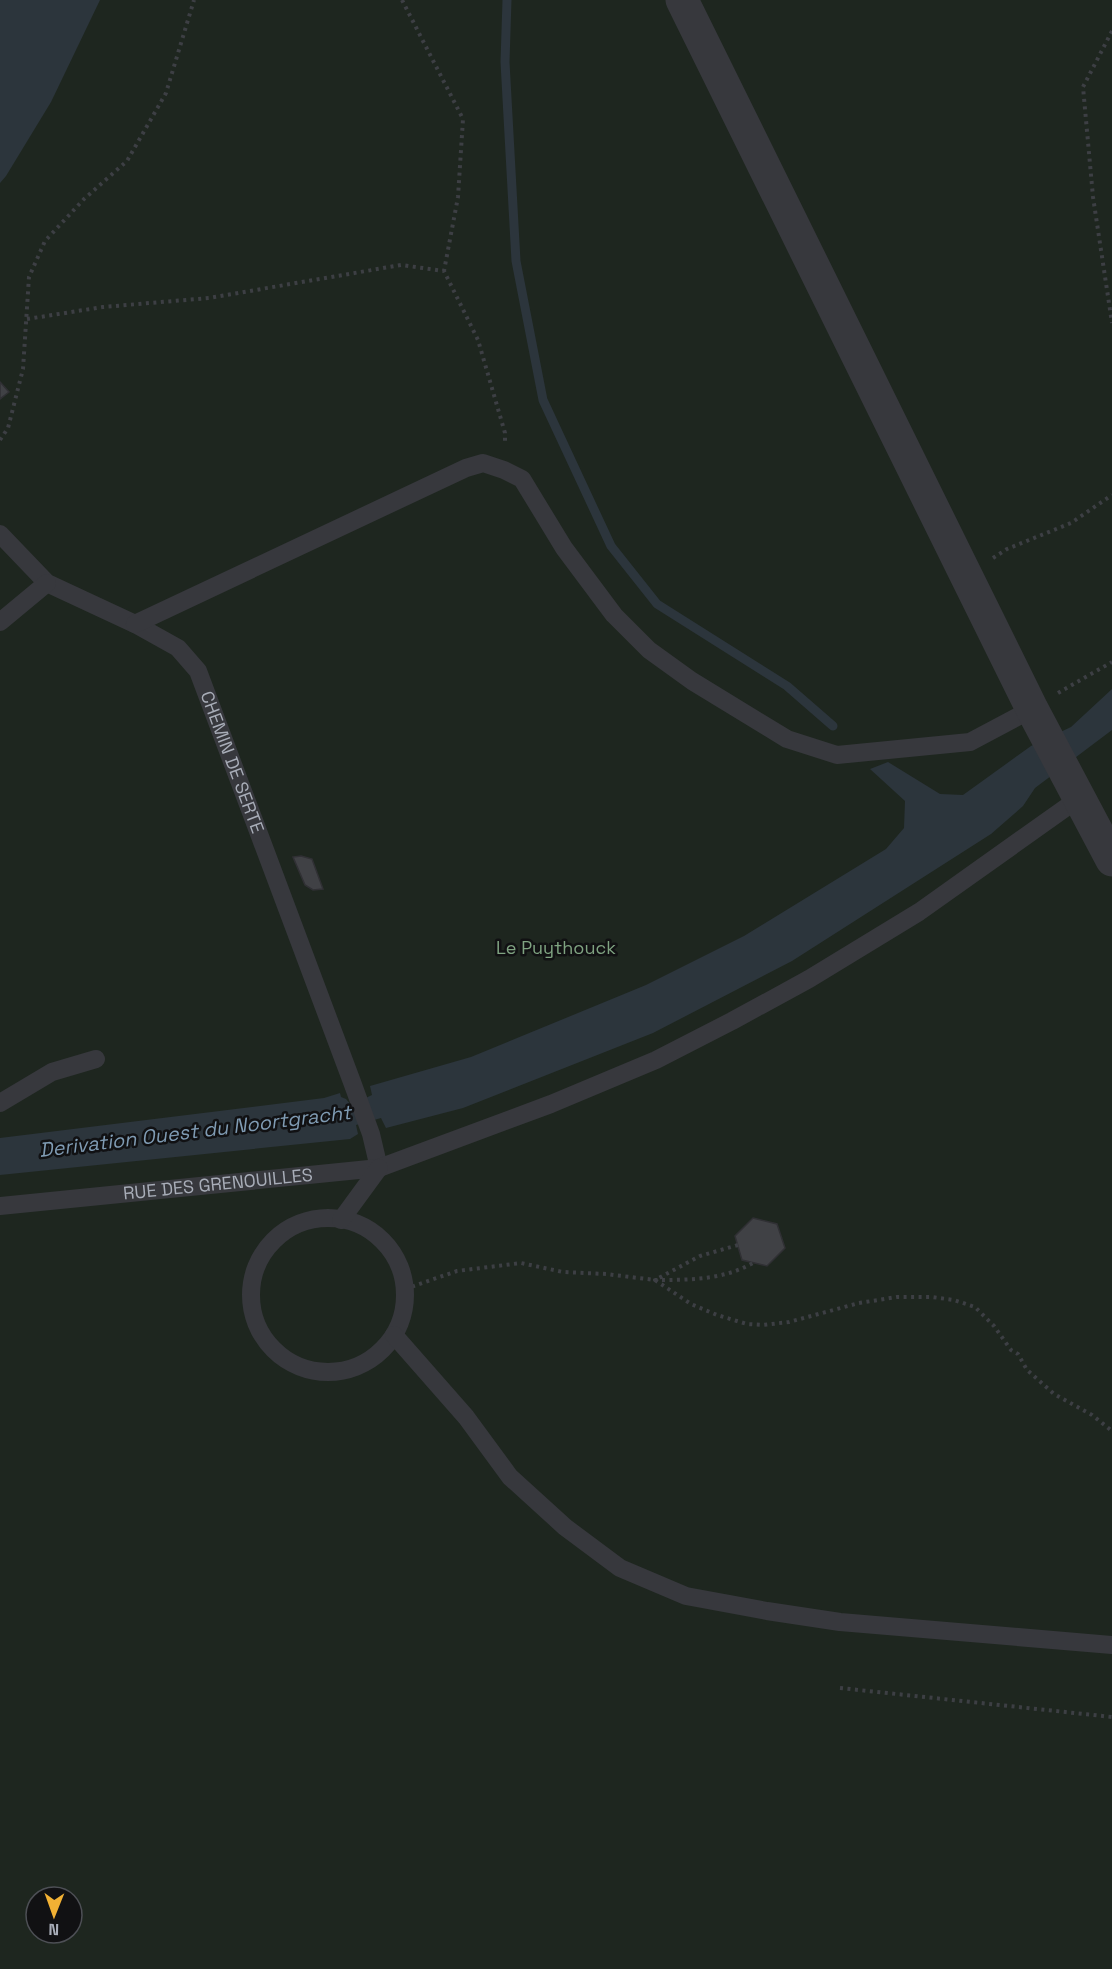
<svg xmlns="http://www.w3.org/2000/svg" width="1112" height="1969" viewBox="0 0 1112 1969" font-family="'Space Grotesk',sans-serif">
  <style>
    .green { fill: #1e261f; fill-rule: evenodd }
    .water { fill: #2c353c }
    .lines { fill: none; stroke-linecap: round; stroke-linejoin: round }
    .stream { stroke: #2c353c; stroke-width: 9 }
    .building { fill: #404145; stroke: #303034; stroke-width: 1.5 }
    .path { stroke: #3d3f44; stroke-width: 4; stroke-dasharray: 3 4.5; stroke-linecap: butt }
    .lane { stroke: #37383d; stroke-width: 18 }
    .street { stroke: #37383d; stroke-width: 33 }
    .labels { text-anchor: middle; stroke-width: 5; stroke-linejoin: round; paint-order: stroke }
    .street-label { font-size: 18px; fill: #a8adb8; stroke: #111113 }
    .park-label { font-size: 18px; fill: #7fa381; stroke: #111113 }
    .water-label { font-size: 20px; font-style: italic; fill: #7f9bb3; stroke: #111113 }
  </style>
  <rect width="100%" height="100%" fill="#161618"/>
  <path class="green" d="M0,0h1112v1969h-1112zM36,1897h36v36h-36z"/>
  <g class="water">
    <path d="M0,0h100l-49,102 -45,74 -6,7z"/>
    <path d="M1112,689v41l-77,58 -12,18 -32,28 -199,127 -139,72 -190,75 -77,20 -5,-10 -25,7 2,9 -8,5 -350,36v-37l324,-40 16,-5 1,4 5,2 5,6 21,-10 -2,-9 101,-29 175,-72 98,-49 142,-87 18,-21 1,-27 -35,-32 18,-7 52,32 23,1 68,-49 40,-19z"/>
  </g>
  <g class="lines">
    <path class="stream" d="M507,0l-2,62 11,199 27,139 68,146 46,58 130,82 46,40"/>
  </g>
  <g class="building">
    <path d="M0,382l9,10 -9,7z"/>
    <path d="M301,856l11,3 11,30 -10,1 -8,-5 -12,-28z"/>
    <path d="M753,1218l24,6 8,24 -18,18 -25,-6 -7,-24z"/>
  </g>
  <g class="lines">
    <g class="path">
      <path d="M402,0l61,119 -5,78 -14,74"/>
      <path d="M1112,31l-29,56 10,110 19,126"/>
      <path d="M27,319l76,-12 106,-9 192,-33 43,6 34,69 27,93v12"/>
      <path d="M0,440l8,-12 15,-59 6,-92 16,-36 39,-42 43,-38 39,-68 28,-93"/>
      <path d="M993,558l14,-9 64,-26 41,-28"/>
      <path d="M1058,693l54,-31"/>
      <path d="M738,1245l-38,11 -45,24c34,0 68,0 98,-17"/>
      <path d="M405,1289l52,-18 64,-8 42,9 43,2 49,6 36,24 26,11 30,9 16,1 26,-3 70,-19 38,-6h35l22,3 21,7 19,19 17,24 7,4 9,16 27,24 38,21 20,16"/>
      <path d="M840,1688l272,29"/>
    </g>
    <g class="lane">
      <path id="s1" d="M0,534l47,49 88,41 43,24 20,23 154,411 19,52 8,34"/>
      <path d="M0,622l47,-39"/>
      <path d="M135,624l331,-156 17,-5 21,7 18,9 42,69 50,67 35,35 43,31 95,58 50,16 133,-13 62,-33"/>
      <path d="M0,1103l52,-31 44,-13"/>
      <path id="s2" d="M0,1206l379,-38 172,-64 105,-44 76,-39 77,-42 110,-67 159,-113"/>
      <circle cx="328" cy="1295" r="77"/>
      <path d="M341,1220l38,-52"/>
      <path d="M394,1335l72,82 44,60 55,50 55,41 66,28 81,15 73,11 272,23"/>
    </g>
    <path class="street" d="M682,0l350,709 80,151"/>
  </g>
  <g class="labels">
    <g class="street-label">
      <text dy="6" stroke="none"><textPath href="#s1" startOffset="342">CHEMIN DE SERTE</textPath></text>
      <text dy="6" stroke="none"><textPath href="#s2" startOffset="219">RUE DES GRENOUILLES</textPath></text>
    </g>
    <g class="park-label">
      <text x="556" y="954">Le Puythouck</text>
    </g>
    <g class="water-label">
      <text transform="translate(195 1131) rotate(-7)" y="7">Derivation Ouest du Noortgracht</text>
    </g>
  </g>
  <g transform="translate(54 1915) rotate(181)"><circle r="28" fill="#111113" stroke="#4d4f55" stroke-width="1.5"/>
  <path d="M0-4.5L10 22L0 15L-10 22Z" fill="#f2b134"/>
  <text y="-9" font-size="16" font-weight="bold" text-anchor="middle" fill="#a8adb8">N</text>
  </g>
</svg>
